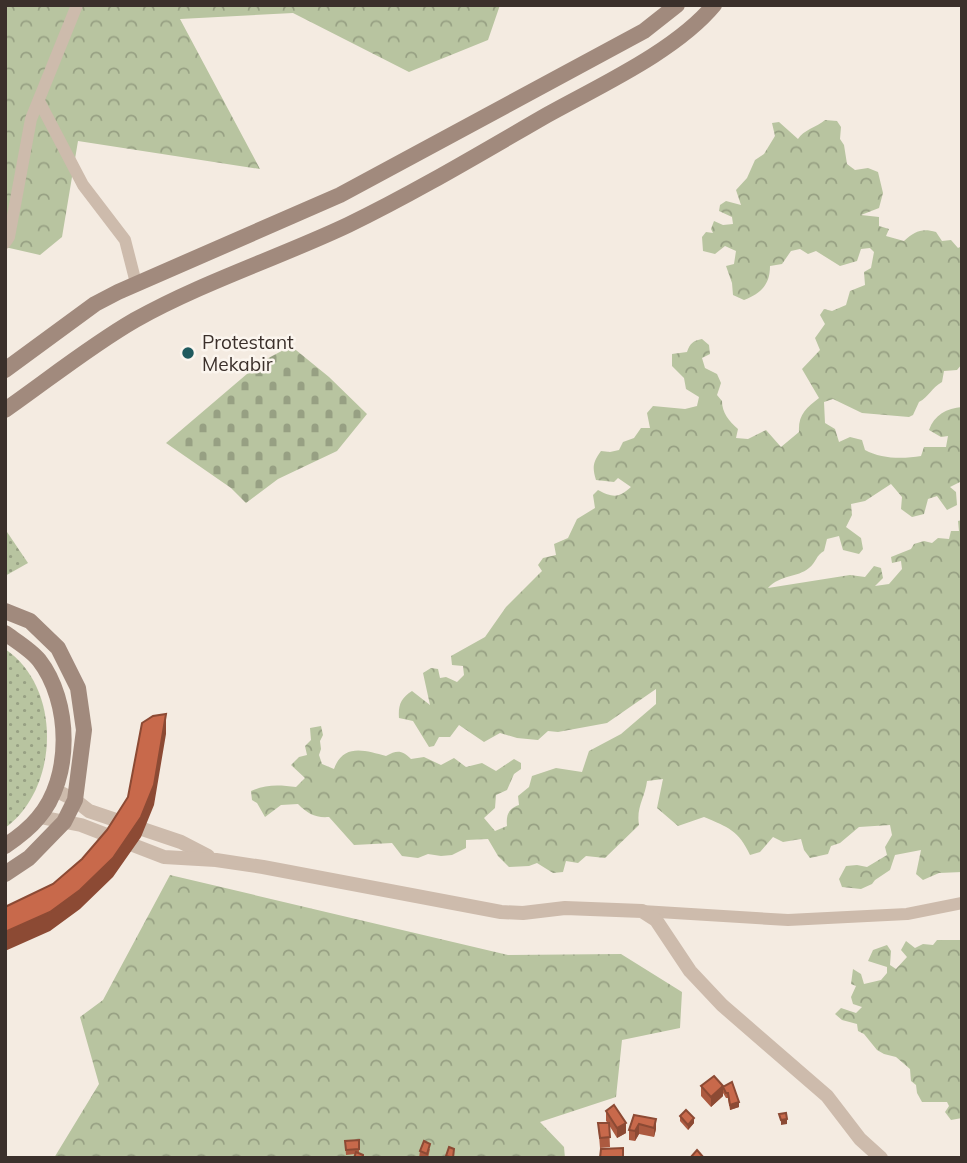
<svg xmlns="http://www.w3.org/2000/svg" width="967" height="1163" viewBox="0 0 967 1163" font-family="Mulish,sans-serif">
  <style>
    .grass { fill: url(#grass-dots) }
    .forest { fill: url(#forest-crowns) }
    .cemetery { fill: url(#cemetery-stones) }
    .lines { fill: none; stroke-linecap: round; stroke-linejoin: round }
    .minor { stroke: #cdbbac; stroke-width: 12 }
    .tertiary { stroke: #cdbbac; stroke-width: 14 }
    .secondary { stroke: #a18a7d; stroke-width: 16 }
    .wall { fill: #ac5a40 }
    .shaded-wall { fill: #8c4a34 }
    .building { fill: #c8694b; stroke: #8c4a34; stroke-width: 2 }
    .poi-dot { fill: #1f5a5e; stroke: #fbf5ee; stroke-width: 2.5 }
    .labels { text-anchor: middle; stroke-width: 5; stroke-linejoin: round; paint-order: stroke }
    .poi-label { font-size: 19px; fill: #3b302b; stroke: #fbf5ee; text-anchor: start }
  </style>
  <defs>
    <pattern id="grass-dots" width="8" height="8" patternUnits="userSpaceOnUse" patternTransform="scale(1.75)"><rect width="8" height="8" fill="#b8c4a0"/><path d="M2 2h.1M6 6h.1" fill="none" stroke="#97a083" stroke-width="1.8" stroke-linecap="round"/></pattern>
    <pattern id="forest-crowns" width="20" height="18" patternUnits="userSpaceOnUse" patternTransform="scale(1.75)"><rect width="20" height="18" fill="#b8c4a0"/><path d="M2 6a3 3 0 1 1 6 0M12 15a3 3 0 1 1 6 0" fill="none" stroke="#97a083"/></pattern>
    <pattern id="cemetery-stones" width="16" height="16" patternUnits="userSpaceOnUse" patternTransform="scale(1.75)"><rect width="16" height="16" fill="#b8c4a0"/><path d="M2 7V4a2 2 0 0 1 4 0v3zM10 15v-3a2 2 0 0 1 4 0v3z" fill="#97a083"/></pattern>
  </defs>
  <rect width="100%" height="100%" fill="#f4ebe1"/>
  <g class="grass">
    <path d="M5,529l23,34 -23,13z"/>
    <path d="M5,649c57,38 55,139 0,179z"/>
  </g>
  <g class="forest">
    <path d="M5,5h495l-12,35 -79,32 -116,-59 -113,6 80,150 -182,-28 -16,96 -22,18 -35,-8z"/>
    <path d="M825,120l12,1 4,6 -1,12 4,6 3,19 8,6 13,-2 10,4 5,21 -4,15 -18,7 18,2v9l10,3 -3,7 18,5c11,-10 18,-13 32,-9l6,9 9,-1 7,8 4,-2v118l-5,6 -13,1 -2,11c-11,6 -13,15 -23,20l-6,13 -4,2 -47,-4 -29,-14 -9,3 1,21 10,6 4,13 11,-5 12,3 3,10c16,9 38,9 56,6l3,-9h22l2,-11 -7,1 -12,-7c5,-15 18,-22 33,-23v74l-12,6 6,5 1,13 -10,5 -10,-14 -9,3 -4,15 -12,3 -11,-8 1,-12 -11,-13 -26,17 -14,3 1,11 -6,12 15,11 2,11 -4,5 -16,-4 -4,-14 -12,3 -3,12c-8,4 -8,12 -15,17 -12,10 -28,6 -41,20l82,-13 15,2 9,-11 7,2 2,10 -8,8 14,-2 13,-15 -1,-8 -9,2 -1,-6 20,-8 3,-5 10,-3 8,2 6,-5 11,1 2,-8h8l-1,-10 4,-1v352l-23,1 -16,7 -7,-6 5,-24 -26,5 -5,15 -15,10 -3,4 -11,5 -19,-2 -3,-8 7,-13 11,-1 10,2 20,-12 -2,-8 7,-12 -2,-10 -31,2 -19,16 -9,3 -3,8 -18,4 -6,-8 -3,-11 -18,3 -10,-5 -13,15 -10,3c-11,-24 -22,-28 -46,-38l-26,9 -21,-18 6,-29 -16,2c-2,17 -11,26 -8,44l-34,33 -19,-2 -8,7 -12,-2 -3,11 -10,1 -16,-10 -8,3 -20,1 -11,-11 -10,-17 -22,1v8l-14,7 -11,1 -13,-2 -10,4 -16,-2 -10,-13 -38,2 -25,-28c-14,1 -21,-3 -31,-13l-17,1 -16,12 -8,-14 -5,-3 -1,-9c15,-7 29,-6 45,-4l9,-9 -14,-13 8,-8 8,-2 -2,-9 6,-6 -1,-12 11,-2 2,9 -3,6 1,8 -2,6 3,9 12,5c9,-26 31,-19 52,-13 11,-6 16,-6 25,3l13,-2 17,8 13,-7 12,9 16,-4 14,8 18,-12 7,4v6l-7,5 -7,16 -11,5 -1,13 -11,10 11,13 12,-5c-1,-11 1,-17 12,-21l-1,-9 11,-9 3,-11 24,-8 26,4 7,-21 32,-17 35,-30v-15l-49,34 -49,9 -10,-1 -10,9 -21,-2 -17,-5 -16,9 -25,-17 -9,12h-11l-5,9 -5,1 -16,-26 -14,-3c-1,-13 2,-20 13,-27l18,14 -7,-32 8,-5 7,1 2,9 6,-1 11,5 7,-7 -1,-9 -11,-1 -1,-9 34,-19 21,-30 36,-36 -4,-6 5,-7 13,-3 -2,-11 14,-6 9,-19 18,-11 -2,-13 5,-5c15,8 21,8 33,-3l-13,-9 -4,4 -18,-2c-4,-13 -3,-18 5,-29l9,1 9,-2 4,-8 11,-4 7,-10h9l-3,-15 6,-7 32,3 12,-3 2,-9 -13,-8 -2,-11 -12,-12v-12l15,-2c3,-9 6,-11 15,-13l7,6 1,9 -8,4 3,10 12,6 4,9 -4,12 5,6c0,12 7,20 16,28l-2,9 12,1 18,-9 15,17 18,-15c-1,-17 7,-24 20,-34l-17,-29 18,-19 -5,-12 10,-14 -5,-9 4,-6 8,2 14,-6 4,-14 15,-6 -1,-13 7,-4 3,-16 -4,-4 -9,1 -4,12 -17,5 -24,-15 -8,3 -8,-5 -9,2 -9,13 -12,2c0,19 -9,27 -26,34l-11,-5 -1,-12 -6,-17 8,-2 2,-13 -11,-5 -10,8 -12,-3 -1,-14 4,-5 7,1 -2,-4 3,-8 9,4 10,-1 -1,-7 -13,-6 1,-6 6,-4 15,4 -5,-15 11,-12 8,-18 9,-6 11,-18 -3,-13 7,-1 19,17c5,-9 19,-12 27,-19z"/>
    <path d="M170,875l338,80 113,-1 61,38 -2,36 -58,12 -6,57 -76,25 24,25 1,11h-511l45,-74 -19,-67 23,-17z"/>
    <path d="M937,940h25v178l-11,2 -6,-8 4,-6 -2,-4h-25l-5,-9 -1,-8 -5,-4 -1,-12 -14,-12 -12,-3 -7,-4 -13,-16 -6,-3 -1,-7 -15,-4 -7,-6 6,-6 15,5 6,-6 -9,-3 -2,-7 5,-11 -5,-2 2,-15 8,5 3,10 17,-4 6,-7v-6l-19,-6 5,-11 14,-5 4,6 -1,14 6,4 11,-12 -6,-7 5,-9 9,7 8,-4 10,1z"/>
  </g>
  <path class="cemetery" d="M291,346l38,31 38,37 -30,37 -59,28 -32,24 -15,-15 -65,-45 95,-81z"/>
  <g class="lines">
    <g class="minor">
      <path d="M39,101l44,84 42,55 11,43"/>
      <path d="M5,243l4,-6 22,-118 46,-114"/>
      <path d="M642,911l146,9 119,-6 55,-11"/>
    </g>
    <g class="tertiary">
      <path d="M55,790l20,10 14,11 92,31 27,14"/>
      <path d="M40,817l41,8 83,32 52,3 47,7 238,45 22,1 42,-5 77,3 14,9 34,51 32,34 105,91 33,43 21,19"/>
    </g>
    <g class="secondary">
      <path d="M5,370l90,-66 23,-12 222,-97 304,-164 33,-26"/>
      <path d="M5,410c43,-30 85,-64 130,-90 68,-38 143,-62 213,-95 68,-33 133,-72 199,-110 52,-29 129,-64 167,-110"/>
      <path d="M5,611l25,10 28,27 20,40 6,42 -9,70 -11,22 -35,36 -24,16"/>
      <path d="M5,633c11,8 26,17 34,27 32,41 34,118 -1,158 -9,11 -21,20 -33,28"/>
    </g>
  </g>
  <g class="wall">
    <path d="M714,1076l25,31 -9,3 -2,-12h-2l-3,-5v3l-12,11 -10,-11v-10z"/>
    <path d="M606,1111l20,22 -9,5 -8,-13 1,22 -10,1 -2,-25h10l-2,-2z"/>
    <path d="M634,1115l22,14 -2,8 -15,-3 -4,7 -6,-1v-10z"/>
    <path d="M680,1116l14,7 -6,7 -8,-9z"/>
    <path d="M359,1140v14l4,4 -8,-4 -9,1 -1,-14z"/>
    <path d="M430,1149l-2,9h-9l1,-7z"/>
  </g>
  <g class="shaded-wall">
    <path d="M166,714v20l-12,71 -13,32 -28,40 -33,32 -30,22 -45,20v-19l108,-74z"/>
    <path d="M723,1086v10l-12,11v-10z"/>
    <path d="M739,1102v5l-9,3v-5z"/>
    <path d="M694,1118v5l-6,7v-5z"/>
    <path d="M656,1119v10l-2,8v-9z"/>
    <path d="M787,1119v5l-6,1v-5z"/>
    <path d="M626,1123v10l-9,5v-10z"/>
    <path d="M639,1124v10l-4,7v-10z"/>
  </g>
  <g class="building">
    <path d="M166,714l-12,71 -13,32 -28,41 -33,32 -30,22 -45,20v-25l48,-23 29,-25 25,-29 21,-33 14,-74 11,-7z"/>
    <path d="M714,1076l9,10 -12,11 -10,-11z"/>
    <path d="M732,1082l7,20 -9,3 -2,-12h-2l-3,-6z"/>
    <path d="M614,1105l12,18 -9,5 -11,-17z"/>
    <path d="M686,1110l8,8 -6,7 -8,-9z"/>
    <path d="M786,1113l1,6 -6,1 -2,-6z"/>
    <path d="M634,1115l22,4 -2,9 -15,-4 -4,7 -6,-1z"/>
    <path d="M598,1123h11l1,14 -10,1z"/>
    <path d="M359,1140v9l-13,1 -1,-9z"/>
    <path d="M424,1141l6,3 -3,10 -7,-3z"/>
    <path d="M449,1147l5,2 -1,9 -7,-2z"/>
    <path d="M623,1148v10h-23l1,-9z"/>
    <path d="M697,1150l7,8h-14z"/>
    <path d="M356,1152l7,3v3h-9z"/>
  </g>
  <circle class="poi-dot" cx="188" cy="353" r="7"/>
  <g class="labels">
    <g class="poi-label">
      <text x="202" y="349">Protestant<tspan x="202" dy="22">Mekabir</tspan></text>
    </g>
  </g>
  <rect width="967" height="1163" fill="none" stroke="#3b302b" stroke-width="14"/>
</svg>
